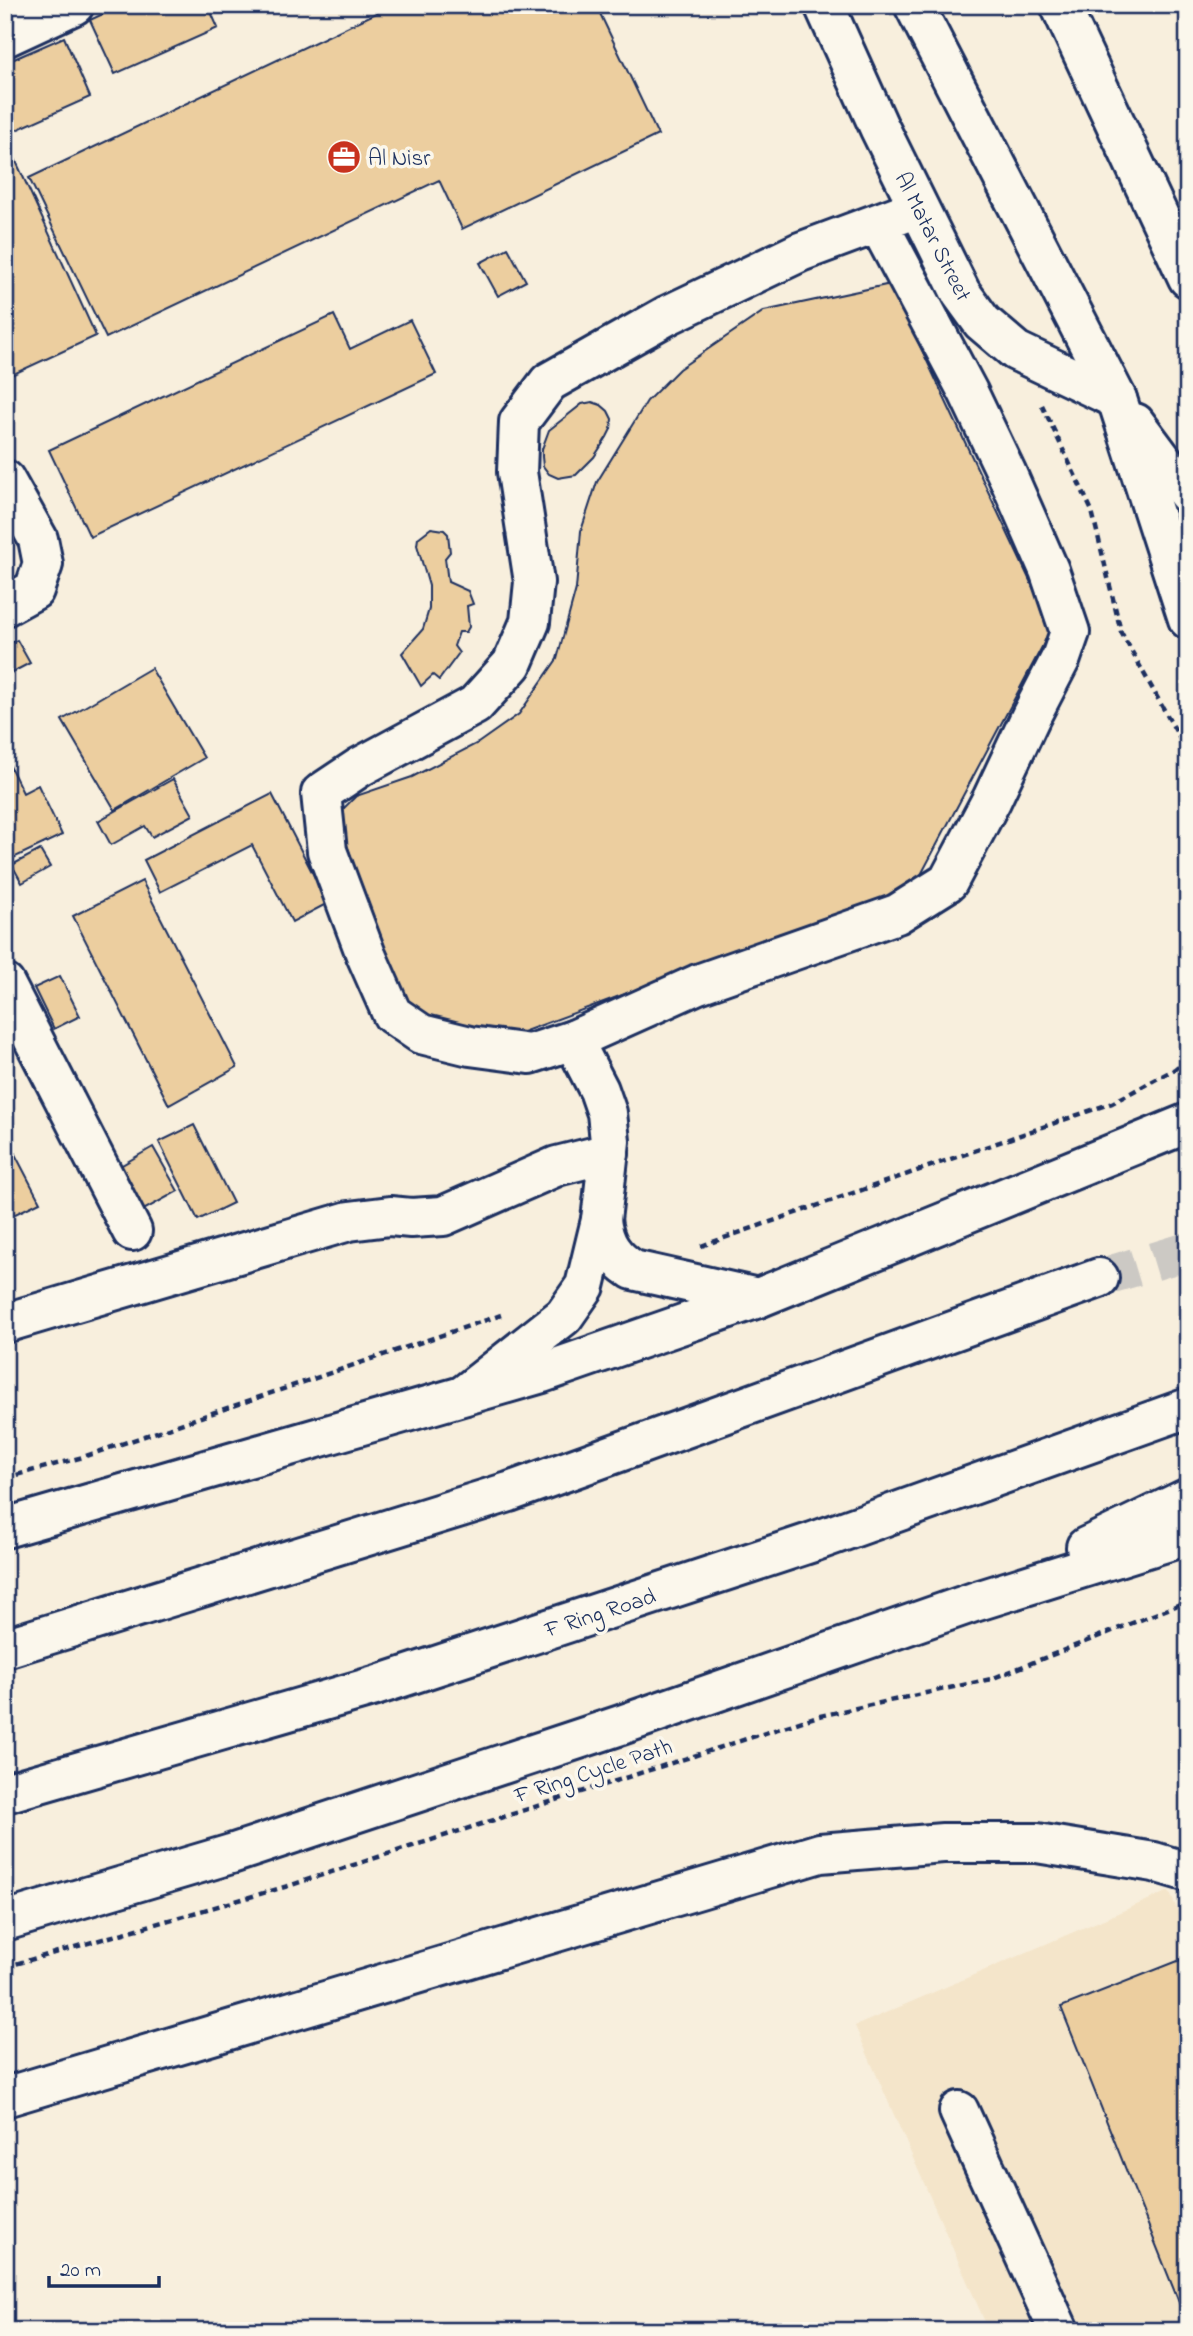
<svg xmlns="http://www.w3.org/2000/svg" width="1193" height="2336" viewBox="0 0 1193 2336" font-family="'Indie Flower',sans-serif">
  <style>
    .built { fill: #f4e5ca }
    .building { fill: #ecce9f; stroke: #1b2f5e; stroke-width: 2 }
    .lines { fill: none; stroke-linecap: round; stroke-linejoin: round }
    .highway-tunnel { stroke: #ccc9c4; stroke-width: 38; stroke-dasharray: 38 19; stroke-linecap: butt }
    .minor-casing { stroke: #1b2f5e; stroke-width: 44 }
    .highway-casing { stroke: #1b2f5e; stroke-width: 44 }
    .path { stroke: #1b2f5e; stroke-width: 4.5; stroke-dasharray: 7 5; stroke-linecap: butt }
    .minor { stroke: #fbf7ec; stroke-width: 38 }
    .highway { stroke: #fbf7ec; stroke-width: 38 }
    .labels { text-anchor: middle; stroke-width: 7; stroke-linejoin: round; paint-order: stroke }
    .poi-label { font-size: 23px; fill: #1b2f5e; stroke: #fbf7ec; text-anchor: start }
    .street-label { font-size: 23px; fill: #1b2f5e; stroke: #fbf7ec }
  </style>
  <rect width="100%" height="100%" fill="#f8efdd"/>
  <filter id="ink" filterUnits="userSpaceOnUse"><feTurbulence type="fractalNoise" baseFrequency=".0143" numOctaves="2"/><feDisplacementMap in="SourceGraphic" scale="14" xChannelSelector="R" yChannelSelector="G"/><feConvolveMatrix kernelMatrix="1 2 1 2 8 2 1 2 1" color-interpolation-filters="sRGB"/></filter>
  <g filter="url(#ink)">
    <path class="built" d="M1169,1891l19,43v397h-199l-134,-305z"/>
    <g class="building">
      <path d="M122,5h86l10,23 -103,46 -25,-54z"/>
      <path d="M393,5h203l62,130 -196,94 -23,-49 -333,158 -77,-160z"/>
      <path d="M64,37l26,60 -85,38v-72z"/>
      <path d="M15,159l81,177 -91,42v-215z"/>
      <path d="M508,248l18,33 -28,15 -18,-33z"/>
      <path d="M891,284l161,344 -137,258 -403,150 -79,-15 -36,-28 -60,-178 19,-19 56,-19 66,-34 41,-29 38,-55 19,-70 5,-58 16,-49 50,-81 32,-32 85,-58z"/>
      <path d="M334,315l16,34 60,-29 26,54 -346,163 -41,-87z"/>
      <path d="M592,402l9,3 7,6 4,8 -1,10 -4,8 -13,20 -18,18 -18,3 -9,-4 -6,-8 -1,-9v-8l7,-19 33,-26z"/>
      <path d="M431,528l13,2 4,4 2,18 -5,6 3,24 20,9 5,13 -6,2 2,21 -3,5h-7l-5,14 5,7 -20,27 -6,-5 -12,11 -19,-33 21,-24 6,-20v-23l-12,-41 1,-7z"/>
      <path d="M17,640l13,23 -25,13v-30z"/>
      <path d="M151,668l53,90 -89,52 -53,-90z"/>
      <path d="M5,756l18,37 15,-8 24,50 -57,27z"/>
      <path d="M173,779l20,36 -41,22 -7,-11 -34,19 -13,-24z"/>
      <path d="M272,794l56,109 -36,19 -40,-77 -92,47 -16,-32z"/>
      <path d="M40,850l10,17 -28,16 -10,-18z"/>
      <path d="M142,881l95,186 -68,38 -96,-189z"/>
      <path d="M60,976l20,40 -26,13 -20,-41z"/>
      <path d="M194,1125l39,78 -35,17 -39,-78z"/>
      <path d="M5,1135l35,67 -35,17z"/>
      <path d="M153,1147l25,44 -38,21 -23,-44z"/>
      <path d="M1188,1957v368l-127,-318z"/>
    </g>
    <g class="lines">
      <path class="highway-tunnel" d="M1099,1278l89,-27"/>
      <g class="minor-casing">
        <g id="minor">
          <path d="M824,5l55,122 82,166 21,29 34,29 101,48"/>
          <path d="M5,37l69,-32"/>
          <path d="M878,223l90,169 39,82 42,96 21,62 -9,26 -30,58 -39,83 -44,83 -51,32 -199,70 -125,56 -43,14 -60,-8 -49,-12 -29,-20 -26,-59 -39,-104 -6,-58 39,-26 115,-62 37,-41 18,-42 4,-40 -17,-110 2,-50 30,-40 119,-67 132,-63 118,-44"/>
          <path d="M5,480l33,59 5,25 -9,26 -29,16"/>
          <path d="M5,984l127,247"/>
          <path d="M601,1220c3,24 12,37 32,50l125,28"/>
          <path d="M5,1323l344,-102 41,-5 21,2 32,-2 114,-50 52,-13"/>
          <path d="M464,1395l100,-79 21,-30 16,-66 9,-79 -3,-28 -8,-23 -26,-50"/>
          <path d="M5,2097l815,-244 123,-10h94l117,19 34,10"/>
          <path d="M959,2111l100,220"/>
        </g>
      </g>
      <g class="highway-casing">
        <g id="highway">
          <path d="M914,5l203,394 71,220"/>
          <path d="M1060,5l128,273"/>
          <path d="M1135,423l53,71"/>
          <path d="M5,1528l537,-155 216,-75 430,-175"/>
          <path d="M1086,1547l102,-49"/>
          <path d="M5,1648l504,-156 590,-214"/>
          <path d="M5,1793l370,-107 438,-144 375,-134"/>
          <path d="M5,1921l226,-67 390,-129 353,-123 214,-67"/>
        </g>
      </g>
      <g class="path">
        <path d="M1042,405l50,106 29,121 67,121"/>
        <path d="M701,1246l411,-143 63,-34 13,-12"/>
        <path d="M5,1478l78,-21 418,-142"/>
        <path d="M5,1967l283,-81 527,-169 176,-38 197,-78"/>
      </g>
      <use href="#minor" class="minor"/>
      <use href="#highway" class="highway"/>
    </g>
  </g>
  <defs>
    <g id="office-disc" transform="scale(1.75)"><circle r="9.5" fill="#c8321e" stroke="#fbf7ec"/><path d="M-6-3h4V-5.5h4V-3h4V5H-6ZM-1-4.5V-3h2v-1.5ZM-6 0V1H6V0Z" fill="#fff"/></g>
  </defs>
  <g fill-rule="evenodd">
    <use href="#office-disc" x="344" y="157"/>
  </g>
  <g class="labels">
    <g class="poi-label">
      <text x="368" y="165">Al Nisr</text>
    </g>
    <g class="street-label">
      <text transform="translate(934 236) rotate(63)" y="8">Al Matar Street</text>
      <text transform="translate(600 1612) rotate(-18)" y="8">F Ring Road</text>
      <text transform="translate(593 1770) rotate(-18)" y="8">F Ring Cycle Path</text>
    </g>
  </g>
  <rect width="1193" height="2336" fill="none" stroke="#fbf7ec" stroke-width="28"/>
  <rect x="14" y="14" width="1165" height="2308" fill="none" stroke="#1b2f5e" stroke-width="2.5" filter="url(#ink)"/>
  <path d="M49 2276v10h110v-10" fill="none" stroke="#1b2f5e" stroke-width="3.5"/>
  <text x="60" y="2276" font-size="21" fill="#1b2f5e" stroke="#fbf7ec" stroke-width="5" paint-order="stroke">20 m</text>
</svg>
